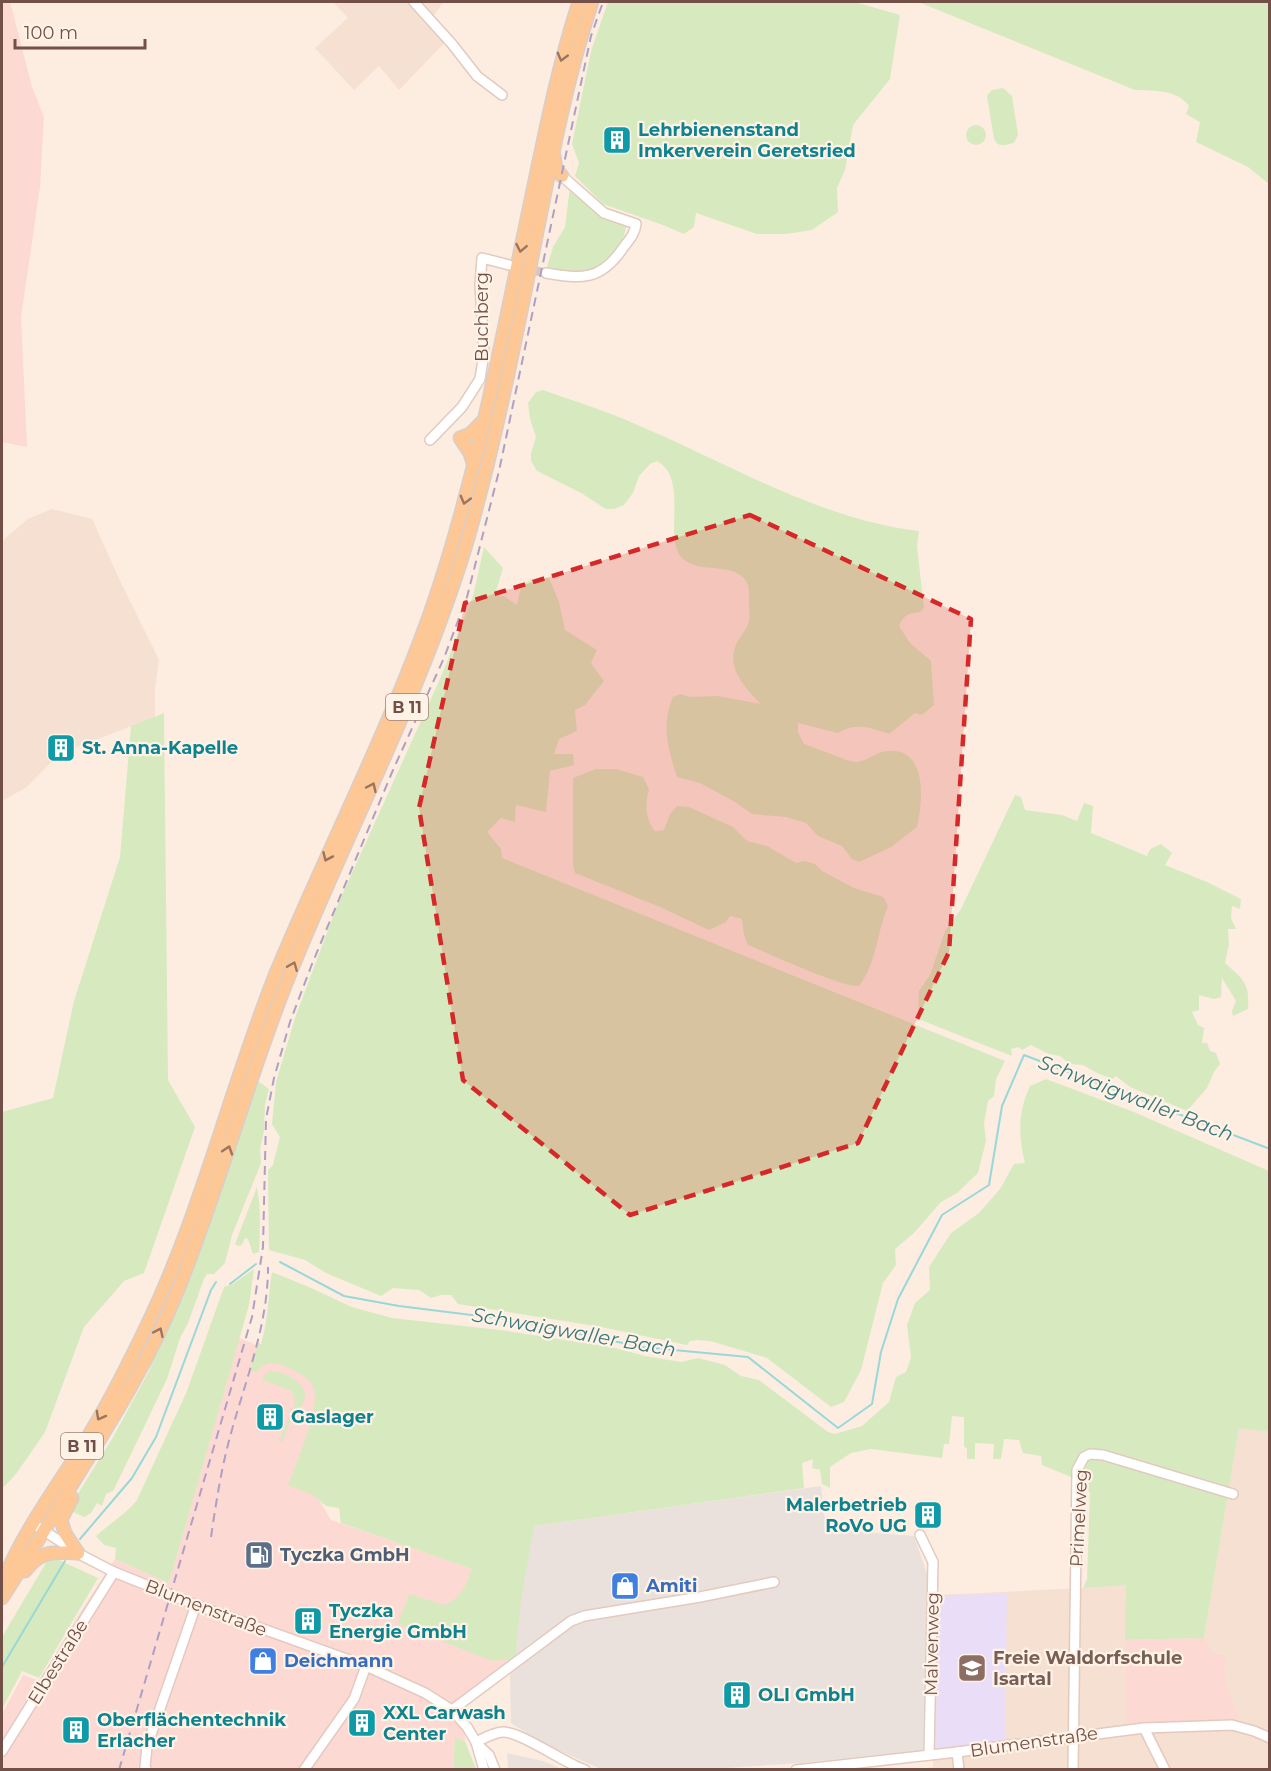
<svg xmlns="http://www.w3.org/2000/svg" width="1271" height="1771" viewBox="0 0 1271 1771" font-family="Montserrat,sans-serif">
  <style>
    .residential { fill: #f6e0d1 }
    .commercial { fill: #fdd9d3 }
    .industrial { fill: #ebe1dc }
    .education { fill: #eaddf8 }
    .green { fill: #d7eabf }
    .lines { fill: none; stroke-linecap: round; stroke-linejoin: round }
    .stream { stroke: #9ad7d8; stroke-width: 2 }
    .minor-tunnel { stroke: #dac6ba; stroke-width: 9; stroke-dasharray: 9 4.5; stroke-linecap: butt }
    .minor-casing { stroke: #e2cabf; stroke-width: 12 }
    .major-casing { stroke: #d8cecb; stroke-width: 15 }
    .minor { stroke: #fff; stroke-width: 9 }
    .major { stroke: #fdc796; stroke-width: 12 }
    .rail { stroke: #ae9fc5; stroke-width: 2; stroke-dasharray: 9 6; stroke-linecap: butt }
    .oneway { stroke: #9c745f }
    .marked { fill: #d62828; fill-opacity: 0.2; stroke: #d62828; stroke-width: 4.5; stroke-dasharray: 12 8; stroke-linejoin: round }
    .labels { text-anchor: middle; stroke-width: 4.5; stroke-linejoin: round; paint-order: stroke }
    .shield { fill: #fff2e6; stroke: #9d8177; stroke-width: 1.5 }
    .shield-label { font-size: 16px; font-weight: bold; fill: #735047 }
    .culture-label { font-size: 18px; font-weight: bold; fill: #0d838f; stroke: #fff2e6; text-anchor: start }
    .street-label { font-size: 18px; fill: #735047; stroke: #fff2e6 }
    .service-label { font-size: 18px; font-weight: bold; fill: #4e5e75; stroke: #fff2e6; text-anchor: start }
    .shop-label { font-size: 18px; font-weight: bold; fill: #366cbe; stroke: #fff2e6; text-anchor: start }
    .education-label { font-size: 18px; font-weight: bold; fill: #785e54; stroke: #fff2e6; text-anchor: start }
    .water-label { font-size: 20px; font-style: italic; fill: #3b787a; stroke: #fff2e6 }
  </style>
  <rect width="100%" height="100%" fill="#fcede0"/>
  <g class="residential">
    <path d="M333,2h111l-11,14 18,20 -52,54 -20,-24 -25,24 -39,-42 33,-30z"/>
    <path d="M52,509l40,10 30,66 37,75 -4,28v29l-96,37 -32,33 -25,14v-260l26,-22z"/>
    <path d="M1239,1427l30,5v337l-354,1 18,-3 5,-172 145,-7 43,-4 1,140 110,-5 -12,-39 1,-25 -12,-2 -10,-15z"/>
  </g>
  <g class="commercial">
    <path d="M2,2h8l22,85 12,30 -4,70 -19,130 6,130 -25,-5z"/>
    <path d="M239,1338l96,40 -29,100 25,42 177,61 2,81 -48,34 3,45 -10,-4 -2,32 -451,1v-56l21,-39 17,6 36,-62 39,-60 54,24z"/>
    <path d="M1204,1638l10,15 12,2 -1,25 13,39 -111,5 -2,-84z"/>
  </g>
  <g class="industrial">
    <path d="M821,1486l5,43 88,7 13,38 -4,176 -122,13 -90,6h-110l-57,-25 -33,-21 -3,-142 26,-55z"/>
    <path d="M507,1753l36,8 19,8h-54z"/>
  </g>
  <path class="education" d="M1007,1594l-2,147 -69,7 2,-153z"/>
  <g class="green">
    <path d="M608,2h247l45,13 -10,64 -37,46 -8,45 -8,18 1,24 -26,18 -26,4h-29l-61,-21 -2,14 -10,7 -21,-9 -60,-21 -28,-28 4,-13 -7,-19 19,-93z"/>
    <path d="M918,2h351v182l-21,-17 -52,-25 4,-20 -14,-8 3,-8c-12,-17 -36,-15 -54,-16z"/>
    <path d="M1003,88l9,8 6,39 -4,8c-9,2 -16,5 -20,-4l-7,-43 5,-6z"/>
    <circle cx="976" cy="135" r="10"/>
    <path d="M570,187l57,37c-12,51 -35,50 -81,46l7,-23 12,-20z"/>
    <path d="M543,390c30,11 61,20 90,33 91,38 187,97 286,108l-2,15 7,62 -4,4c-11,1 -17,3 -21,14l11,17 21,18 3,44 -12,10 -7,-2 -26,21c-18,-6 -34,-12 -51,-1l-40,-10v9l6,12c10,3 47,19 53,18 10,-1 19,-10 30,-11 41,-4 36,50 30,76l-26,20 -32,15 -7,-3 -10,-13 -24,-10 -12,-13 -20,-6 -34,-3 -17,-12 -35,-19 -23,-6c-9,-27 -16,-53 -4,-80l8,-3 9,3 27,-1 44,8c-15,-15 -35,-35 -25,-59 3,-8 11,-15 13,-24 1,-5 0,-12 0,-18 0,-8 1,-16 -3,-22 -15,-24 -65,1 -71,-39 -4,-26 8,-66 -18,-81l-7,3 -11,12 -6,17 -9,12 -10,4h-8l-25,-16 -44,-22 -6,-10v-8l5,-16 -6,-18 -2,-16 8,-11z"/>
    <path d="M484,547l19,21 -8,27 9,1 13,9 4,-18 10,-8 18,-1 10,24 6,28 32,20 -6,13 13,18 -19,24 -10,5 2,21 -18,8 -5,15h19l1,11 -24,6 -4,41 -30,-7 -1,17 -14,-4 -14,14 14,17 1,9 503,203 -9,18 -2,17 -6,5 -4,22 2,18 -8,32 -21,20 -16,9 -27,31 -19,16 1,16 -13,18 -22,87 -17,32 -13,5 -64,-49 -57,-17 -13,-1 -7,1 -3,4 -86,-18 -143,-23 -7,-9h-10l-10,3 -12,-8 -26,-2 -12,8 -55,-23 -21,-13 -36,-10 -1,-80 5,-5 7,-28 -8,-13 4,-42 19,-64 42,-112 103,-227 33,-83z"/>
    <path d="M164,713l4,367 27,47 -51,146 -20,8 -40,46 -39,105 -29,42 -14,15v-377l51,-14 21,-97 46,-144 11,-131z"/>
    <path d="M596,769h20l27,8 6,12c-4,15 -4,30 6,42l9,-1 6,-16 7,-8 12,1 44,20 14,14 20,5 29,17 9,-2 10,3 7,7 32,17 29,9 5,9c-11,26 -12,59 -29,80 -16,2 -91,-33 -111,-41l-4,-10 -2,-16 -12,-3 -4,6 -17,8 -49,-23 -85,-34 -2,-7v-88z"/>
    <path d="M1015,795l6,2 4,13 37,5 15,6 7,-18 9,3 -2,27 56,23 3,-7 11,-5 11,9 -7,12 42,17 34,17 -1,10 -8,-3 -1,12 5,11h-8l1,15 -4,19c18,16 25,20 23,46l-15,7 -1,-5 4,-10 -14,-23 -1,19 -7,2 -15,-4v15l-7,2 6,13 6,3 -2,15h5l3,8 6,2 4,11 -6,8 -7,16 -20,23 -57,-24 -14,-11 -3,3 -16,-6 -14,-8 -14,-1 -9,-8 -11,-2 -18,-9 -9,5 -4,-3 -7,2 1,7 -94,-37 1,-28 11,-16 15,-44 16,-22z"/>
    <path d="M255,1079l14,10 -4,15 -1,27 -4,18 1,14 -29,72 -7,28 -11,11h-7l-3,5 -16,44 -8,15 -13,41 -48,100 -6,12 -7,3 -4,12 -5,-3 -6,10 -7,4 -13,-6 6,-16 35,-56 37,-68z"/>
    <path d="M1046,1079l88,33 135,59v261l-30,-4 -35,210 -79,2 1,-55 -43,3 4,-9 3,-86 -9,-12 -39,-16 -1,-9 -18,-3 -4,-13 -15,-1 -3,20h-8l1,-15 -19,-1v16h-8v-10l-3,-3v-29l-12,-1 -3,28h-5l-2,14 -71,-9 -20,4 -21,14v21l-8,-4 -2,-14 -8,-2 1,-9 -11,4 2,25 -270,38 -13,74 -6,59 -23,2 -94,-37 11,-30 35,11c18,-8 21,-18 28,-36l-131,-46 -2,-15 -13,-2 -13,-11 -25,-10c7,-19 34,-80 25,-98 -6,-12 -17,-16 -29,-21 -12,-5 -19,-4 -28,6l-5,-1v-4l7,-24 3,1c7,-23 7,-47 11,-72l37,15 43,20 40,11 108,12 111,17 34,9 36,6 17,-4 27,7 16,11 18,4 69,52 7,2 27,-8 27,-24 7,-25 10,-5 5,-14 -4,-33 8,-22 15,-13 -1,-23 22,-34 28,-20 21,-24 14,-25 11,-1c-7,-27 -7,-52 5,-77z"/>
    <path d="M257,1187c4,22 3,43 2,65l-6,2 -5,-15 -3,-1 -3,7 -4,1 -3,-2z"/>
    <path d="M254,1269l-5,36 -80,278 -54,-24 1,-11 -12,-3 -8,-9c13,-12 30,-22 41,-36l50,-109 37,-104 9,-3z"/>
    <path d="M270,1371c15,0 32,10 36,24l-4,10 -8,7 -12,30h-3l16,-39 -3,-12 -30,-11 3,-6z"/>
    <path d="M50,1556l48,22 -59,100 -17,-7 -20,38v-72z"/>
    <path d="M455,1737l10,4 11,28h-23z"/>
  </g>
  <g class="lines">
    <g class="stream">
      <path d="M280,1262l64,34 55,10 113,14 130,27 106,10 90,71 34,-24 9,-52 17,-53 44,-84 47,-30 13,-79 22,-51 246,94"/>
      <path d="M230,1284l26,-20"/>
      <path d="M80,1539l52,-61 24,-41 55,-147 5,-8"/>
      <path d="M2,1667l63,-106"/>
    </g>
    <path class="minor-tunnel" d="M523,268l23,5"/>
    <g class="minor-casing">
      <g id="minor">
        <path d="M414,2l38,42 25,32 25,19"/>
        <path d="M546,273c35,6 55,8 77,-25 6,-8 12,-14 13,-24l-32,-11 -42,-37"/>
        <path d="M430,440l32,-33 18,-28 4,-26 -4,-68 2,-27 27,7"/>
        <path d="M38,1527l45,29 31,16 82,33 170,61 59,27 27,17 15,17 9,15 8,28"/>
        <path d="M920,1535l13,27 -4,193"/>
        <path d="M452,1710l119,-89 13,-5 116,-19 74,-15"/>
        <path d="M1144,1728l21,42"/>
        <path d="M476,1742c8,-4 17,-9 26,-10 18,-1 62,31 83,38"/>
        <path d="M477,1744l12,11 6,15"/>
        <path d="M2,1751l112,-179"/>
        <path d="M957,1752l2,18"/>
        <path d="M147,1770l-2,-3 2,-21 49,-141"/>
        <path d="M304,1770l50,-71 12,-33"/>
        <path d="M796,1770l161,-18 187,-24 88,-3 22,6 16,7"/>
        <path d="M1073,1770l4,-300 7,-13 6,-3 13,1 130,39"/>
      </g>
    </g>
    <g class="major-casing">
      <g id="major">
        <path d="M554,156l2,13 6,7"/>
        <path d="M474,466l-4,-13 -10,-15 10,-4 15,-15"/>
        <path d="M72,1498l-11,22 4,13 13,20"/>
        <path d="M25,1571c16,-21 28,-19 53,-18"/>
        <path d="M2,1584c22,-56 60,-103 90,-154 22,-36 41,-75 59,-113 52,-111 80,-231 125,-344 51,-123 113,-242 157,-368 45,-132 69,-269 98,-405 14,-67 27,-134 48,-198"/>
        <path d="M2,1598c25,-38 48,-78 72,-117 38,-61 76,-122 103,-189 42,-103 70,-212 112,-316 59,-147 134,-286 179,-438 29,-102 49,-207 70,-311 15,-76 30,-152 54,-225"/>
      </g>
    </g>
    <use href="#minor" class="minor"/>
    <use href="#major" class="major"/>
    <g class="rail">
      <path d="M211,1537c5,-34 10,-67 19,-100 15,-56 38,-111 38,-170"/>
      <path d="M119,1770l133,-453 11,-70 3,-128 8,-41 16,-56 22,-58 81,-194 51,-112 23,-61 32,-126 92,-435 12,-34"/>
    </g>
  </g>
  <defs><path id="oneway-chevron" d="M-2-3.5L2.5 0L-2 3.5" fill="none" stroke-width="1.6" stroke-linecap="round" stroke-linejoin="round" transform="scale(1.5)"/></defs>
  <g class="oneway">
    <use href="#oneway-chevron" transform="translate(562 57) rotate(105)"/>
    <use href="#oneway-chevron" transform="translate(521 248) rotate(101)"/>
    <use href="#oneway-chevron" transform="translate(465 500) rotate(105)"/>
    <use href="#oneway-chevron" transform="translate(372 787) rotate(-65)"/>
    <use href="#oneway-chevron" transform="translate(327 857) rotate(114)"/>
    <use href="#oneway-chevron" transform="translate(293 966) rotate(-68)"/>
    <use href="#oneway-chevron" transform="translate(228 1150) rotate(-72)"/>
    <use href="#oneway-chevron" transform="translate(159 1332) rotate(-65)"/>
    <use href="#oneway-chevron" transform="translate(100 1416) rotate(119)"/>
  </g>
  <path class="marked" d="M750,515l221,104 -22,333 -91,191 -228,72 -167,-135 -44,-272 46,-205z"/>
  <defs>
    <g id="building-square" transform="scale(1.5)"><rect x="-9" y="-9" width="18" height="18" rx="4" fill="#0f9aa8" stroke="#fff2e6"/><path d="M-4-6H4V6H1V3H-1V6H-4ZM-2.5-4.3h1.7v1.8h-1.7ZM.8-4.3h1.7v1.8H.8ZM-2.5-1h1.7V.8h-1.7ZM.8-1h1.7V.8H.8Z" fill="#fff"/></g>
    <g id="fuel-square" transform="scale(1.5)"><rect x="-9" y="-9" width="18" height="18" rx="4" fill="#5c6f8a" stroke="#fff2e6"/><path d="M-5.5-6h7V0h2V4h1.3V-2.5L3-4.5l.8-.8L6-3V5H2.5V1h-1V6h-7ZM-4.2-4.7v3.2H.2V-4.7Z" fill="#fff"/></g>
    <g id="shop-square" transform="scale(1.5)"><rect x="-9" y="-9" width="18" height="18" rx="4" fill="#3f7fe0" stroke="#fff2e6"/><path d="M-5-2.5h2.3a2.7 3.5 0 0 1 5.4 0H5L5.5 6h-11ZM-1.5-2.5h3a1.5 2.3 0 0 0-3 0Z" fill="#fff"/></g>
    <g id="school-square" transform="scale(1.5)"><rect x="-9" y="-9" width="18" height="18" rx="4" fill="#8d6e63" stroke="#fff2e6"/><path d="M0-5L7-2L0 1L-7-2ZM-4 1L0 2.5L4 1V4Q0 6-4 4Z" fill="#fff"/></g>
  </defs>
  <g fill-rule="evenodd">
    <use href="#building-square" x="617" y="140"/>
    <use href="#building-square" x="61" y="748"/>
    <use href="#building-square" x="270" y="1417"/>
    <use href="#building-square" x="928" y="1515"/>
    <use href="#fuel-square" x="259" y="1555"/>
    <use href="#shop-square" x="625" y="1586"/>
    <use href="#building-square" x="308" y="1621"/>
    <use href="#shop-square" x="263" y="1661"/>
    <use href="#school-square" x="972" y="1668"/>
    <use href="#building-square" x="737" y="1695"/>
    <use href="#building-square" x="362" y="1723"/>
    <use href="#building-square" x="76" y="1730"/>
  </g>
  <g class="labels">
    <g class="shield">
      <rect x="386" y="694" width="42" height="26" rx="4.5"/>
      <rect x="61" y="1433" width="42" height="26" rx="4.5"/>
    </g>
    <g class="shield-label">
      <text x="407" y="713">B 11</text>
      <text x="82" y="1452">B 11</text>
    </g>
    <g class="culture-label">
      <text x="638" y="136">Lehrbienenstand<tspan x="638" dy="21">Imkerverein Geretsried</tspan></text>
      <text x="82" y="754">St. Anna-Kapelle</text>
      <text x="291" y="1423">Gaslager</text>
      <text x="907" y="1511" text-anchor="end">Malerbetrieb<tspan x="907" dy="21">RoVo UG</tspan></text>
      <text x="329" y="1617">Tyczka<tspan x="329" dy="21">Energie GmbH</tspan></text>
      <text x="758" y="1701">OLI GmbH</text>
      <text x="383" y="1719">XXL Carwash<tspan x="383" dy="21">Center</tspan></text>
      <text x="97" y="1726">Oberflächentechnik<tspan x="97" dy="21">Erlacher</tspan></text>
    </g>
    <g class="street-label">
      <text transform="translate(482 317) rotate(-90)" y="6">Buchberg</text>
      <text transform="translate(1079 1518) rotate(-87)" y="6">Primelweg</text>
      <text transform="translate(206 1608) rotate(21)" y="6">Blumenstraße</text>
      <text transform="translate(932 1644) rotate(-89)" y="6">Malvenweg</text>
      <text transform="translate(58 1662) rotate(-58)" y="6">Elbestraße</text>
      <text transform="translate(1034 1742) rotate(-8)" y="6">Blumenstraße</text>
    </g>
    <g class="service-label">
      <text x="280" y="1561">Tyczka GmbH</text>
    </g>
    <g class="shop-label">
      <text x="646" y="1592">Amiti</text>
      <text x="284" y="1667">Deichmann</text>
    </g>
    <g class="education-label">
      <text x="993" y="1664">Freie Waldorfschule<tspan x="993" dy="21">Isartal</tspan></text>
    </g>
    <g class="water-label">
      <text transform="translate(1136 1098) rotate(21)" y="7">Schwaigwaller Bach</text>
      <text transform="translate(574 1332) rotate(10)" y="7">Schwaigwaller Bach</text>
    </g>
  </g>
  <rect width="1271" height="1771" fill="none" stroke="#735047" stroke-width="6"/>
  <path d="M15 39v9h130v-9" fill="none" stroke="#735047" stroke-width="3"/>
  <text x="24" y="39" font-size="18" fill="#735047" stroke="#fff2e6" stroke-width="4.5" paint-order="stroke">100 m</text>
</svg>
